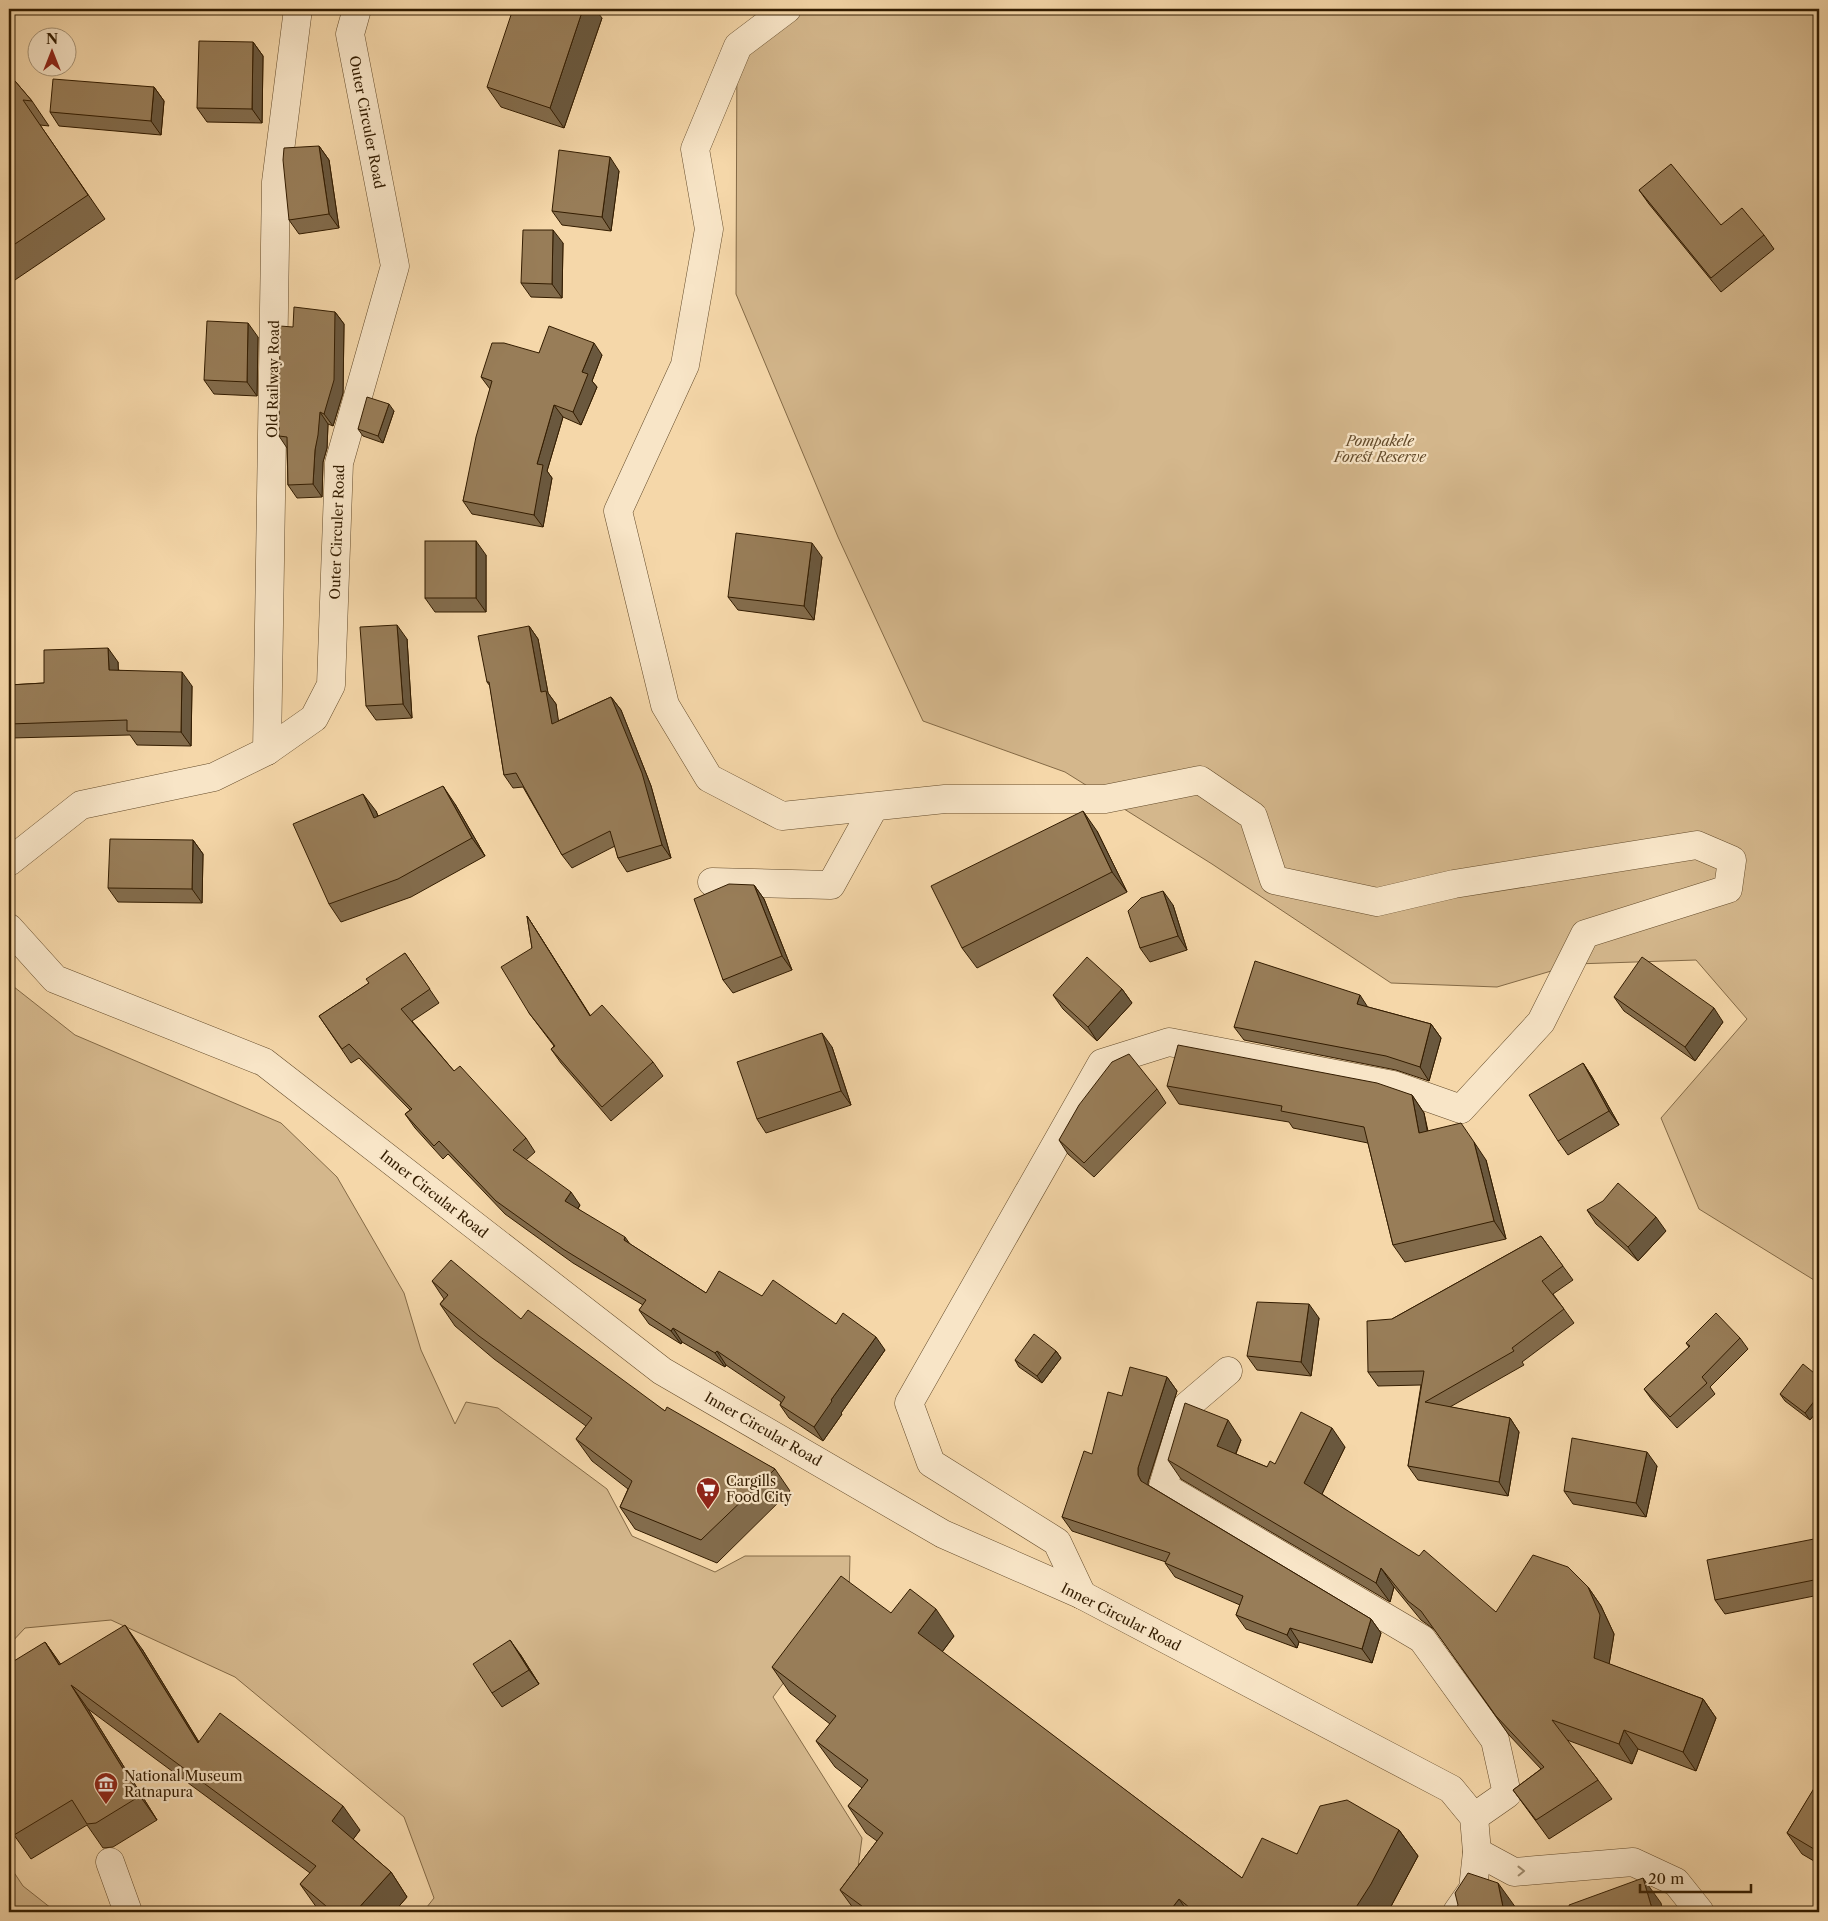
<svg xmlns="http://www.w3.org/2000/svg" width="1828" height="1921" viewBox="0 0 1828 1921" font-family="'Libre Caslon Text',serif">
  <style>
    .green { fill: #d4b78c; stroke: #846a46 }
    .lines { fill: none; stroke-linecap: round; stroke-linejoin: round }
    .minor-casing { stroke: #644b2a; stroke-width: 29 }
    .minor { stroke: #f8e5c7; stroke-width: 28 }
    .wall { fill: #836c4c; stroke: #331c00 }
    .shaded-wall { fill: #6a583e; stroke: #331c00 }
    .building { fill: #987d58; stroke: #331c00 }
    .oneway { stroke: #9f8b6d }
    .labels { text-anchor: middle; stroke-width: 4.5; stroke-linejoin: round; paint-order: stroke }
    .street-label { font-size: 14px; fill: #331c00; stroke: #f8e5c7 }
    .park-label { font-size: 14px; font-style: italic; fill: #634a2a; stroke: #f8e5c7 }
    .poi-label { font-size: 14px; fill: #331c00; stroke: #f8e5c7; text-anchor: start }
  </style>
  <rect width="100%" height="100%" fill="#f5d7a9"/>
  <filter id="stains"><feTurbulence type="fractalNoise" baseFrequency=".004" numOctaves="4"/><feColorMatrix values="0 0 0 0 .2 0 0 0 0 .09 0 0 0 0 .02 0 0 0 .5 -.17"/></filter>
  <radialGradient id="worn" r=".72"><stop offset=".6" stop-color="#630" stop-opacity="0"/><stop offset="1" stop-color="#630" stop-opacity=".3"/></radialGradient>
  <g class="green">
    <path d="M801,9h1018v1273l-5,-2 -115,-71 -38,-91 86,-99 -51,-59 -121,4 -78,23 -106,-4 -179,-119 -147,-92 -142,-51 -85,-184 -102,-243 1,-252z"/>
    <path d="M9,983l66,52 206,88 56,54 67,116 17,57 34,74 11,-22 32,6 109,81 25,47 83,36 30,-16h105l-1,39 -76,102 89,141 -10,74h-429l11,-14 -30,-81 -169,-140 -124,-57 -86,8 -16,17z"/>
    <path d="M9,1865l14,21 33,26h-47z"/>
  </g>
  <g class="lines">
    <g class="minor-casing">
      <g id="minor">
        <path d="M787,9l-49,37 -43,103 14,80 -24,136 -67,146 47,194 44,73 73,38 163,-17h160l95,-19 53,36 21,64 103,22 77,-18 243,-39 35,15 -4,29 -143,45 -44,88 -80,87 -68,-24 -224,-43 -67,21 -193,340 22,60 126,79 25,53"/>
        <path d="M267,751l9,-569 22,-173"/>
        <path d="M9,862l72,-57 133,-28 53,-26 47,-33 17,-33 8,-222 56,-197 -45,-232 7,-25"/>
        <path d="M712,882l119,3 43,-78"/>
        <path d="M9,928l46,51 209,83 398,309 281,163 139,61 369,194 23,28 3,35 -4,37 -16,23"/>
        <path d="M1228,1371l-41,35 -24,80 259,153 73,101 12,54 -33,23"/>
        <path d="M1477,1852l37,20 119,-10 43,20 24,30"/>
        <path d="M110,1862l18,50"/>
      </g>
    </g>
    <use href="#minor" class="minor"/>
  </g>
  <g class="wall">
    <path d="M602,18l-38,110 -63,-21 -14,-20z"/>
    <path d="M253,42l10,14 -1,67 -55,-1 -10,-14z"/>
    <path d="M9,74l23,27 17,25 -9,-1 65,94 -96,65z"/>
    <path d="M154,87l10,14 -3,34 -102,-9 -9,-14z"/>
    <path d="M319,146l10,14 10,68 -40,6 -10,-14z"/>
    <path d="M619,171l-8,60 -49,-6 -10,-14z"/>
    <path d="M1639,190l82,35 43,10 10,14 -53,43 -72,-88z"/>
    <path d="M563,243l-1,55 -31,-1 -10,-14z"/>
    <path d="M335,312l9,12 -1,69 -10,33 -5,-2 -1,24 -4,14 -1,35 -25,1 -9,-13 -1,-37 -8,-12 14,-109z"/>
    <path d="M258,337l-1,59 -43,-2 -10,-14z"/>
    <path d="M539,353l63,2 -10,26 5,6 -16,38 -18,-8 -16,54 5,7 -9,49 -71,-13 -9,-13 27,-112 -9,-12z"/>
    <path d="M394,411l-11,32 -20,-7 -5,-7z"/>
    <path d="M486,555v57h-51l-10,-14z"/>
    <path d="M822,557l-8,63 -76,-10 -10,-13z"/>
    <path d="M529,626l9,13 10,54 8,11 2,17 53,-24 10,13 30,76 20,72 -44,14 -9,-14 -3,-12 -43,22 -10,-13 -39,-68 -10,1 -9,-13 -14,-89 -3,-4z"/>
    <path d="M407,639l5,79 -36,2 -10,-14z"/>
    <path d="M118,662v8l74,16 -1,60 -54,-1 -7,-10 -119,3 2,34h-4v-87l35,-2z"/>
    <path d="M455,804l30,52 -74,41 -70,25 -12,-18 47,-93 2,5z"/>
    <path d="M1097,831l30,61 -150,76 -15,-20z"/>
    <path d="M193,840l10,14 -1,49 -84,-1 -10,-14z"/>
    <path d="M754,885l10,14 28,71 -59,23 -10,-13z"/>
    <path d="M1173,905l14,45 -37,12 -10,-14z"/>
    <path d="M527,916l9,14 54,85 63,47 10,14 -52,45 -50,-58 -10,-14 3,-3 -25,-33 3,-65z"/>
    <path d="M405,953l34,50 -27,18 42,50 72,67 9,14 -9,8 54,45 -2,4 52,35 76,49 56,3 74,28 49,26 -44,63 1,1 -19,27 -34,-23 -9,-13 1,-3 -55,-37 -1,2 -43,-25 -1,2 -32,-20 -10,-14 4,-5 -70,-42 -68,-49 -57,-60 -5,5 -28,-31 -10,-14 5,-4 -51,-52 -8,5 -32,-47 50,-33z"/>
    <path d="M1122,989l10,14 -35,38 -34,-32 -10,-14z"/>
    <path d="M1614,997l109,25 -28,39 -71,-50z"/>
    <path d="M1368,1007l63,17 10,14 -12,43 -33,-11 -152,-30 -10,-13z"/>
    <path d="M832,1047l19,58 -85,28 -9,-14z"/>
    <path d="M1583,1063l9,14 27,48 -51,30 -10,-14z"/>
    <path d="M1167,1086l245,9 12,18 4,18 58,29 20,79 -101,23 -12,-17 -25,-102 -75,-15 -4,-6 -110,-18z"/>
    <path d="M1157,1089l9,14 -72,74 -26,-23 -9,-14z"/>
    <path d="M1587,1210l79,21 -28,30 -42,-37z"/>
    <path d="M1541,1236l32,44 -20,14 21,29 -52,39 2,3 -74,42 60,11 9,14 -11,64 -90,-16 -10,-14 13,-81 -43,1 -10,-14 24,-53z"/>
    <path d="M432,1281l89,38 144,92 110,58 15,22 -73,72 -82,-34 -15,-22 8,-18 -36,-28 -16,-22 10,-13 -92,-67 -39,-33 -15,-22 4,-5z"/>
    <path d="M1319,1318l-8,58 -54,-6 -10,-14z"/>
    <path d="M1740,1338l8,11 -38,38 5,7 -38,34 -25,-28 -8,-11 45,-42 -3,-4z"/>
    <path d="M1056,1351l5,7 -19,25 -23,-16 -4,-7z"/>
    <path d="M1167,1377l10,14 -29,91v3l223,134 10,14 -9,30 -73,-21 -2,6 -51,-19 -10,-14 4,-10 -65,-28 -10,-14 1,-1 -94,-31 -10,-14 60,-121z"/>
    <path d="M1819,1377v32l-9,11 -25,-19 -5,-7z"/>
    <path d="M1241,1440l-5,14 31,13 8,-3 70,-17 -23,47 174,118 92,-25 13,19 13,28 -5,30 94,35 13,19 -20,53 -58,-22 -6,15 -65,-24 31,40 14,19 -63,40 -36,-49 28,-21 -32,-34 -74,-105 -14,-10 -27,-33 -4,15 -209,-123 -13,-19z"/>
    <path d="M1657,1466l-11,51 -73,-13 -9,-13z"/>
    <path d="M1819,1538v57l-94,19 -10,-14z"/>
    <path d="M891,1613l63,23 -12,16 300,226 55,-24 102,-24 19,26 -30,56h-532l-16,-22 37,-49 -11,-8 -18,-27 14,-18 -27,-21 -19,-26 14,-17 -40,-31 -18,-26z"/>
    <path d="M45,1642l15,22 82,-15 57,93 161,88 -7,9 38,33 16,25 -13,15h-72l-5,-4 -17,-24 10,-11 -222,-164 69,111 -44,27 -10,1 -16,-23 -56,34 -17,-24z"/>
    <path d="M520,1654l19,30 -37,23 -10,-14z"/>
    <path d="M1819,1781v83l-17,-10 -15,-21z"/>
  </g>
  <g class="shaded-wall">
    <path d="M583,9h12l7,9 -38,110 -14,-20z"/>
    <path d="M253,42l10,14 -1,67 -10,-14z"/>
    <path d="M154,87l10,14 -3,34 -10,-14z"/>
    <path d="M319,146l10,14 10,68 -10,-14z"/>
    <path d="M610,157l9,14 -8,60 -9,-14z"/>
    <path d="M553,230l10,13 -1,55 -10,-14z"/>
    <path d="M335,312l9,12 -1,69 -10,33 -9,-12z"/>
    <path d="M248,323l10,14 -1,59 -10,-14z"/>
    <path d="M594,343l8,12 -10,26 5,6 -16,38 -8,-13 9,-40z"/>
    <path d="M389,404l5,7 -11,32 -5,-7z"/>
    <path d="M554,405l9,12 -16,54 5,7 -9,49 -9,-12 3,-51z"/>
    <path d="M320,412l8,12 -1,24 -4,14 -1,35 -9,-13 2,-34z"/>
    <path d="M476,541l10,14v57l-10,-14z"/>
    <path d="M812,543l10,14 -8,63 -10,-14z"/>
    <path d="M397,625l10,14 5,79 -9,-14z"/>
    <path d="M529,626l9,13 10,54 8,11 5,34 -9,-14 -11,-32z"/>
    <path d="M108,648l10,14 1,22 -10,-14z"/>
    <path d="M182,672l10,14 -1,60 -10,-14z"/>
    <path d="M611,697l10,13 30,76 20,72 -9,-13z"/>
    <path d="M9,735l2,3 2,34 -4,-6z"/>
    <path d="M443,786l12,18 30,52 -13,-18z"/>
    <path d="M363,794l13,17 10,25 -12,-18z"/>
    <path d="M1083,811l14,20 30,61 -15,-20z"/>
    <path d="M193,840l10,14 -1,49 -10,-14z"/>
    <path d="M754,885l10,14 28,71 -10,-14z"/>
    <path d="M1163,891l10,14 14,45 -9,-14z"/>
    <path d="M527,916l9,14 63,100 -9,-14z"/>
    <path d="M1122,989l10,14 -35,38 -9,-14z"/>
    <path d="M1360,995l9,14 -12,-5z"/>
    <path d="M1714,1008l9,14 -28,39 -10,-14z"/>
    <path d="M1431,1024l10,14 -12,43 -9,-14z"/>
    <path d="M822,1033l10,14 19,58 -10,-14z"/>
    <path d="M1583,1063l9,14 27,48 -10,-14z"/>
    <path d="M1412,1095l12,18 7,38 -12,-18z"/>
    <path d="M1474,1142l12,18 20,79 -12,-18z"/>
    <path d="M571,1192l9,13 -6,9 -9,-13z"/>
    <path d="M1656,1217l10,14 -28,30 -10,-14z"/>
    <path d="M625,1237l10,14 -11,-11z"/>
    <path d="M1309,1304l10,14 -8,58 -10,-14z"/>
    <path d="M673,1328l9,14 -1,2 -10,-13z"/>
    <path d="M876,1337l9,13 -44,63 1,1 -19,27 -9,-14 17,-27z"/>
    <path d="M717,1351l9,14 -1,2 -10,-14z"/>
    <path d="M1056,1351l5,7 -19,25 -5,-7z"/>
    <path d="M1167,1377l10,14 -29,91v7l-7,-8 -3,-6v-7z"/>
    <path d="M1819,1395v14l-9,11 -5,-7z"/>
    <path d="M1510,1418l9,14 -11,64 -9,-14z"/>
    <path d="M1228,1420l13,20 -10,25 -14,-19z"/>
    <path d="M1332,1428l13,19 -27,55 -14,-19z"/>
    <path d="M1647,1452l10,14 -11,51 -10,-14z"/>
    <path d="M1381,1568l13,19 -4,15 -14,-19z"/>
    <path d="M1588,1587l13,19 13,28 -7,43 -13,-19z"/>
    <path d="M936,1609l18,27 -18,24 -18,-27z"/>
    <path d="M1371,1619l10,14 -9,30 -10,-14z"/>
    <path d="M125,1625l17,24 72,118 -16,-24z"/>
    <path d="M1290,1628l9,14 -2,6 -10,-13z"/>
    <path d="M510,1640l10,14 19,30 -10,-14z"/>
    <path d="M45,1642l17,24 14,23 -17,-24z"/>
    <path d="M71,1685l17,24 69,111 -17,-24z"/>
    <path d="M1703,1699l13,19 -20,53 -13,-19z"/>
    <path d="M1624,1730l14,19 -6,15 -13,-20z"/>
    <path d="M343,1806l17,24 -11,15 -17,-24z"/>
    <path d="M1399,1830l19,26 -29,54 -1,2h-35z"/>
    <path d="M391,1872l16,25 -13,15h-39z"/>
    <path d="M1643,1878l18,25 2,9h-10z"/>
    <path d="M1498,1883l18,25v4h-12z"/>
    <path d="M1179,1899l9,13h-19z"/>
  </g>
  <g class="building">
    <path d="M513,9h70l-33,99 -63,-21z"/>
    <path d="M199,41l54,1 -1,67 -55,-1z"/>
    <path d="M9,74l23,27 -9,-1 65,95 -79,53z"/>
    <path d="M53,79l101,8 -3,34 -101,-9z"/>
    <path d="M319,146l10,68 -40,6 -6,-60 1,-12z"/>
    <path d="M559,150l51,7 -8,60 -50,-6z"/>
    <path d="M1671,164l50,61 21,-17 22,27 -53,43 -72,-88z"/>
    <path d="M523,230h30l-1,54 -31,-1z"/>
    <path d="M294,307l41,5 -1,68 -10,34 -4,-2 -2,23 -3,15 -2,34 -25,1 -1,-48 -8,-1 1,-110 13,1z"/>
    <path d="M207,321l41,2 -1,59 -43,-2z"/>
    <path d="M549,326l45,17 -12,29 6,2 -15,38 -19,-7 -17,59 6,1 -9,50 -71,-14 13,-64 16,-56 -11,-4 11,-34h12l35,10z"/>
    <path d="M367,397l22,7 -11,32 -20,-7z"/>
    <path d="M736,533l76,10 -8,63 -76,-9z"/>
    <rect x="425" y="541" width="51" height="57"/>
    <path d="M397,625l6,79 -37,2 -6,-79z"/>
    <path d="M529,626l12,66 5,-1 6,33 59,-27 31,76 20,72 -44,13 -8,-27 -48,24 -46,-82 -12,2 -15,-93h-2l-9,-46z"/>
    <path d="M108,648l1,22 73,2 -1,60 -54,-1v-11l-118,4v-39l35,-2v-33z"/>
    <path d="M443,786l29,52 -74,41 -69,25 -36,-80 70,-30 11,24z"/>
    <path d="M1083,811l29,61 -150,76 -31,-62z"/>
    <path d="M110,839l83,1 -1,49 -84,-1z"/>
    <path d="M729,884l25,1 28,71 -59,24 -29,-81z"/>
    <path d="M1163,891l15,45 -38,12 -12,-37 13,-13z"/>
    <path d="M527,916l63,100 12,-11 51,57 -51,45 -51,-58 4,-3 -26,-33 -28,-46 31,-19z"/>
    <path d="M405,953l25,36 -29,20 53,62 6,-5 66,72 -13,12 58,42 -6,9 60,36 -1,3 82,53 13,-22 43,25 11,-16 63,44 7,-11 33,24 -45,63 1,1 -18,26 -34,-22 5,-8 -68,-46 -2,2 -42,-25 -2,3 -32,-21 7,-10 -83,-51 -67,-48 -57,-60 -5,5 -29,-32 7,-5 -63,-65 -7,5 -23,-33 50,-33 -3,-4z"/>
    <path d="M1087,957l35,32 -34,38 -35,-32z"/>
    <path d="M1642,957l72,51 -29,39 -71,-50z"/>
    <path d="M1255,961l105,34 -3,9 74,20 -11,43 -34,-11 -152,-29z"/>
    <path d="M822,1033l19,58 -84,28 -20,-57z"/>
    <path d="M1178,1045l199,38 35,12 7,38 42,-10 13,19 20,79 -101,24 -29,-118 -83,-16 1,-5 -115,-20z"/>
    <path d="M1129,1054l28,35 -73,74 -25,-23 20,-35 33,-43z"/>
    <path d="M1583,1063l26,48 -51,30 -29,-46z"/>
    <path d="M1618,1183l38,34 -28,30 -41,-37 16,-9z"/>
    <path d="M1541,1236l22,30 -21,15 22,28 -52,39 2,3 -89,51 85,16 -11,64 -91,-16 16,-95 -56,1 -1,-51 25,-2z"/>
    <path d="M451,1260l70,59 7,-9 137,101 2,-4 108,62 -74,71 -81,-33 12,-26 -56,-42 16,-21 -113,-82 -39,-32 8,-9 -16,-14z"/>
    <path d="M1257,1302l52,2 -8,58 -54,-6z"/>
    <path d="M1716,1313l24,25 -38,39 5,6 -37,34 -26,-28 46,-43 -4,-3z"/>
    <path d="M1034,1334l22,17 -19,25 -22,-16z"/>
    <path d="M1803,1364l16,13v18l-14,18 -25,-19z"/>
    <path d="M1130,1367l37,10 -29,91v7l3,6 230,138 -9,30 -72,-21 -3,7 -51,-20 7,-19 -78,-33 5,-10 -108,-36 22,-66 8,3 16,-62 14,4z"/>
    <path d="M1185,1403l43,17 -11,26 50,21 3,-6 5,3 26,-52 31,16 -28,55 115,73 5,-6 72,62 37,-57 35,12 20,20 12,28 -6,43 109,41 -20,53 -59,-22 -5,14 -67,-24 46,60 -62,40 -23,-30 31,-23 -48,-51 -75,-105 -13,-10 -27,-33 -5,15 -208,-123z"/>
    <path d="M1572,1438l75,14 -11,51 -72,-12z"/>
    <path d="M1819,1538v41l-104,21 -8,-40z"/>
    <path d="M841,1576l50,37 19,-24 26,20 -18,24 324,245 20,-40 35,16 23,-48 27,-6 52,30 -28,54 -18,28h-158l-16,-13 -10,13h-299l-30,-22 43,-57 -35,-27 20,-26 -52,-39 20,-25 -64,-49z"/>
    <path d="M125,1625l73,118 22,-30 123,93 -11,15 59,51 -36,40h-22l-33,-28 16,-18 -245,-181 69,111 -44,27 -9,1 -15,-24 -58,35 -5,-9v-162l36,-22 14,23z"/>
    <path d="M510,1640l19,30 -37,23 -19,-29z"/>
    <path d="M1819,1780v72l-32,-19z"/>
    <path d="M1468,1873l30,10 6,29h-50l4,-7 -3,-12z"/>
    <path d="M1643,1878l10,34h-82l-2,-7z"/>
  </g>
  <defs><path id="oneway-chevron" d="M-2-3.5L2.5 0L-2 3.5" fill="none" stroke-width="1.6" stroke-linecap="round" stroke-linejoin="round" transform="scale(1.25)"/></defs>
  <use class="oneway" href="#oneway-chevron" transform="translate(1521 1871) rotate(-1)"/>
  <defs>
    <g id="supermarket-pin" transform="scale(1.25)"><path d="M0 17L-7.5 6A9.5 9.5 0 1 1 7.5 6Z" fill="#8f2418" stroke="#f8e5c7"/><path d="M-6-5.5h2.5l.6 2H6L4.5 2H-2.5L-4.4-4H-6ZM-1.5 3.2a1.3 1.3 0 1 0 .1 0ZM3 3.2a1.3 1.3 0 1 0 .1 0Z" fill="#fff"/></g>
    <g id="museum-pin" transform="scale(1.25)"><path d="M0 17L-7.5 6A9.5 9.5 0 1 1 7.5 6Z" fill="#8f2418" stroke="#f8e5c7"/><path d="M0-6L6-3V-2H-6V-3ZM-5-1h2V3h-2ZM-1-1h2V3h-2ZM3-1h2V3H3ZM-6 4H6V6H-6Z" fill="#fff"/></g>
  </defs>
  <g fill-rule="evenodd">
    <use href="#supermarket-pin" x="708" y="1489"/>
    <use href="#museum-pin" x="106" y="1784"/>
  </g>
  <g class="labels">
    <g class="street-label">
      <text transform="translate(367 122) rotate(79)" y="5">Outer Circuler Road</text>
      <text transform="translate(273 379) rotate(-89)" y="5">Old Railway Road</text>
      <text transform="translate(337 532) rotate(-88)" y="5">Outer Circuler Road</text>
      <text transform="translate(434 1194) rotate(38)" y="5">Inner Circular Road</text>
      <text transform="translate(763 1429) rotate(30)" y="5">Inner Circular Road</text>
      <text transform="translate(1121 1617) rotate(27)" y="5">Inner Circular Road</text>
    </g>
    <g class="park-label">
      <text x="1380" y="446">Pompakele<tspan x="1380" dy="16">Forest Reserve</tspan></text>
    </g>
    <g class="poi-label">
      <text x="726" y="1486">Cargills<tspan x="726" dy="16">Food City</tspan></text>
      <text x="124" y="1781">National Museum<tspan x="124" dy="16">Ratnapura</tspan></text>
    </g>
  </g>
  <rect width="1828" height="1921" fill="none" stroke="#f5d7a9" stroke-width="30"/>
  <rect x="10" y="10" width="1808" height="1901" fill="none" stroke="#331c00" stroke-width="2.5"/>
  <rect x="15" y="15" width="1798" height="1891" fill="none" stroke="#331c00"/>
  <g transform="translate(52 52)"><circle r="24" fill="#f8e5c7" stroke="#a99577"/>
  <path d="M0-4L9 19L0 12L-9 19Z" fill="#8f2418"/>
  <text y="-8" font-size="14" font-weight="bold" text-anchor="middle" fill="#331c00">N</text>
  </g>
  <path d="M1640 1884v8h111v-8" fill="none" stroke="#331c00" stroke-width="2.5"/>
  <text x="1648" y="1884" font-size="15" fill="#331c00" stroke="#f8e5c7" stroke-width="4" paint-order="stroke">20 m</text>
  <rect width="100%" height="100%" filter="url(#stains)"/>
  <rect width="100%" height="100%" fill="url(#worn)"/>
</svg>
